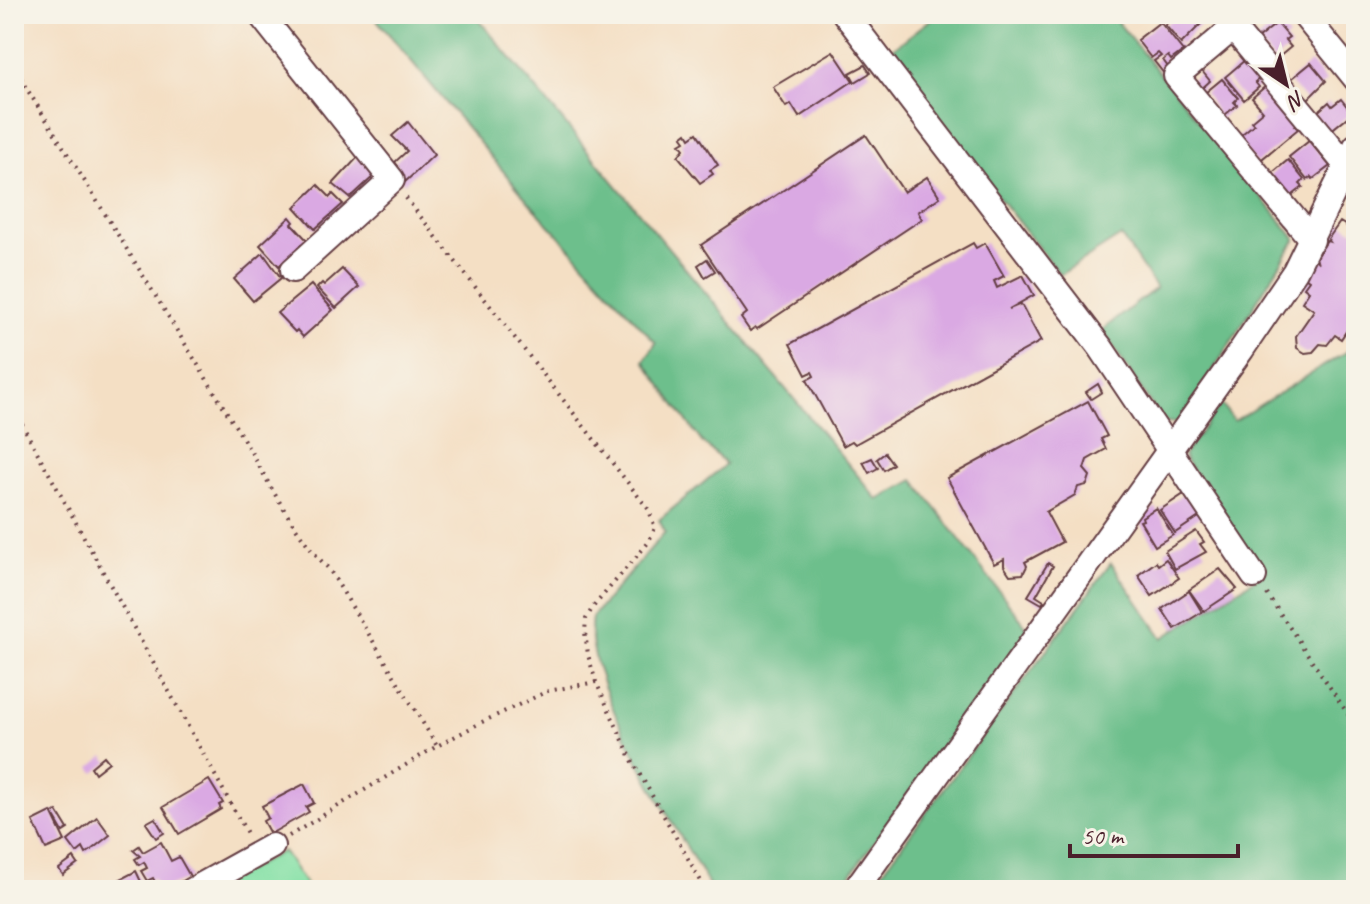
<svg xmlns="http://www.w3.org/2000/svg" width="1370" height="904" viewBox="0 0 1370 904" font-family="Caveat,sans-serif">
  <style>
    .green { fill: #87e1a7; stroke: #688069; stroke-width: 2 }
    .forest { fill: #6dbf8c; stroke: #5c6f5c; stroke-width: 2 }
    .building { fill: #daa9e3 }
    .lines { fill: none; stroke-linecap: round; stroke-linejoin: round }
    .street-casing { stroke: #643c42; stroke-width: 28 }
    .path { stroke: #643c42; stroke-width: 4; stroke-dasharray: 2 6; stroke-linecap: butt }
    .street { stroke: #fff; stroke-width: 24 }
  </style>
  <rect width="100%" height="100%" fill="#f7f3e8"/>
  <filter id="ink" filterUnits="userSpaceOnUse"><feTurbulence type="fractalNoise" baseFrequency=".0125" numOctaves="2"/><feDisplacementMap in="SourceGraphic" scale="16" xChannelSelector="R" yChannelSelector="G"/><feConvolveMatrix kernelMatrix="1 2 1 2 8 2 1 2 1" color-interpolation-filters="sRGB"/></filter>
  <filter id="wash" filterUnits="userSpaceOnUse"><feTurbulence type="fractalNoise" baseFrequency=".006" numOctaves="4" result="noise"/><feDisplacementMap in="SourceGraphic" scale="32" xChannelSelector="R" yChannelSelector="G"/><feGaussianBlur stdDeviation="1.8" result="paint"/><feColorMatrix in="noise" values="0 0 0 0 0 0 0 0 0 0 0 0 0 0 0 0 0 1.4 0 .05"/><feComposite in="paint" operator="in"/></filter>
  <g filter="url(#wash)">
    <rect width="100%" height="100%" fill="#f4dfc4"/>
    <path class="green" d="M283,851l26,39h-91l-2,-3z"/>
    <g class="forest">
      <path d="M372,14h102l404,486 36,-20 115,150 -190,260h-127c-34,-59 -131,-209 -120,-273l73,-85 -6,-12 67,-56 -24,-22 -58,-81 12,-18 -122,-135z"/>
      <path d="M938,14h173l185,225 -116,184 -17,-1 -61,-92 54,-42 -35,-52 -61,39 -174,-221z"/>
      <path d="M1356,346v544h-487l242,-327 52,75 98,-63 -78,-119 38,-52 13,17z"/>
    </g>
    <g id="blocks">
      <g class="building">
        <path d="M1178,14h16l8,9 -21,21 -16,-19z"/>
        <path d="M1160,22l23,29 -12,9 -3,-4 -5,4 7,10 -5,5 -11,-14 7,-5 -3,-3 -7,5 -14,-18z"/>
        <path d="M1277,23l12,14 -4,3 6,7 -17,14 -17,-22z"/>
        <path d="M833,51l20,30 -54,36 -8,-13 -5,3 -13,-20z"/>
        <path d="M1245,60l15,18 -5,4 4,5 -15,13 -19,-23z"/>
        <path d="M1311,63l15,18 -20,20 -17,-20z"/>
        <path d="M865,65l5,8 -15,9 -5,-9z"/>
        <path d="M1202,71l8,10 -11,10 -9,-10z"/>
        <path d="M1222,79l16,19 -4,4 3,3 -17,14 -15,-26z"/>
        <path d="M1268,84l31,39 -4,3 3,3 -41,34 -21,-24 18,-15 -3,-3 12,-10 -11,-13z"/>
        <path d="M1341,99l11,14 -23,19 -15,-17 15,-13 3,4z"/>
        <path d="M408,122l26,33 -30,28 -11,-12 5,-5 -3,-4 12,-11 -15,-15z"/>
        <path d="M687,133l3,5 7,-5 21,32 -8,5 3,4 -13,9 -22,-27 6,-7 -4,-5 5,-3 -3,-4z"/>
        <path d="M866,135l38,57 23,-15 13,20 -22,15 4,7 -165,110 -2,-2 -5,4 -9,-13 6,-5 -46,-68z"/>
        <path d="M1309,141l21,25 -17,13 -2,-2 -4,3 -18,-23z"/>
        <path d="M359,156l17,18 -26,24 -17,-14z"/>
        <path d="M1288,160l16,20 -4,4 3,3 -14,11 -19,-23z"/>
        <path d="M318,185l12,12 3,-3 10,10 -28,25 -20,-22z"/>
        <path d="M290,217l4,5 -2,2 15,16 -28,26 -19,-21z"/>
        <path d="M1340,222l16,10v91l-3,-2 -12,18 -6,-4 -8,10 -7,-1 -7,8 -8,1 -8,-5 -1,-12 18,-26 -12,-8 7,-11 -5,-4 5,-7 -6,-4 12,-17 2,2 -1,-4 11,-16 3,1 -2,-3z"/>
        <path d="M973,243l3,5 9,-5 19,33 -10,5 3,7 26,-13 11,20 -25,14 12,-5 20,37 -186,103 -3,-3 -9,5 -36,-66 7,-4 -2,-4 -6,3 -16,-31z"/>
        <path d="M263,253l18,25 -28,23 -19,-22z"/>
        <path d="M707,259l8,12 -10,6 -7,-12z"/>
        <path d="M342,269l17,18 -23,21 -19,-20 5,-5 2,2z"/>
        <path d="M311,285l22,25 -30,27 -6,-7 -2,2 -18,-19z"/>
        <path d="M1098,384l4,8 -11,7 -5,-7z"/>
        <path d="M1088,401l19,35 -6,3 5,10 -19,11 -3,9 6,7 -3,9 -9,2 -3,8 -29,17 16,30 -37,20 2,4 -4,8 -13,1 -6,-9v-7l-10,5 -47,-86z"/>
        <path d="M885,453l8,11 -9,6 -7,-11z"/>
        <path d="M872,458l6,10 -9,5 -6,-11z"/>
        <path d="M1187,492l15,23 -27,18 -15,-23z"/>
        <path d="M1156,508l17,27 -18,11 -15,-25 3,-1 -1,-3z"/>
        <path d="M1196,531l8,11 -4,2 6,8 -31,17 -10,-18z"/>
        <path d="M1166,559l13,19 -27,18 -14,-21 18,-13 2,3z"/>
        <path d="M1048,563l5,3 -17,30 8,5 -2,3 -14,-8z"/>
        <path d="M1220,569l17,20 -33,22 -15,-21z"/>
        <path d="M1189,591l13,21 -27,17 -13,-20z"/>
        <path d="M104,756l5,6 -14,11 -4,-6z"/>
        <path d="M209,780l14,23 -4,2 2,4 -42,25 -16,-27z"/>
        <path d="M304,784l10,19 -8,4 3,5 -39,22 -7,-13 5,-3 -6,-12z"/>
        <path d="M57,811l11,18 -5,3 -11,-19z"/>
        <path d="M51,812l14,29 -19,8 -13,-28z"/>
        <path d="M97,817l13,18 -24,19 -3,-6 -6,5 -9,-12z"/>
        <path d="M155,818l9,15 -8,5 -10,-15z"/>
        <path d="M161,842l10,19 8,-4 12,21 -32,12 -6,-12 -6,3 -6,-10 6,-3 -3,-6 -5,3 -4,-6 5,-3 -7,-6 6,-4 4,6z"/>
        <path d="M74,858l4,6 -15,11 -4,-6z"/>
        <path d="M136,871l8,17 -20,2 -5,-10z"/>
      </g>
    </g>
  </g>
  <g filter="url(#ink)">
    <use href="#blocks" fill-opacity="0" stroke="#643c42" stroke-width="2"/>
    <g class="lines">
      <g class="street-casing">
        <g id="street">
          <path d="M260,14l132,166 -99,90"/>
          <path d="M845,14l256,334 153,228"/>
          <path d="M1303,14l53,65"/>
          <path d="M1312,240l-136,-164 57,-48 114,138"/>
          <path d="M193,890l79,-44"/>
          <path d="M855,890l387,-541 53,-78 61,-125"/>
        </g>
      </g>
      <g class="path">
        <path d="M14,18l8,12 -6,38 9,18c72,114 143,230 214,346 28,45 52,99 90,137l108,177"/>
        <path d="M406,198l243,312 6,18 -7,15 -55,64 -7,12 -1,13 3,23 8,27 37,80 73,128"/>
        <path d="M14,410l234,425"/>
        <path d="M1267,594l89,132"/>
        <path d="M289,836l148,-90 43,-23 68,-32 48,-9"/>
      </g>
      <use href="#street" class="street"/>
    </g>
  </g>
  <rect width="1370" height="904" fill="none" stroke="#f7f3e8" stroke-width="48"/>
  <g transform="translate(1286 84) rotate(145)" stroke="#f7f3e8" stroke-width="6" paint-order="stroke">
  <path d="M0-6L14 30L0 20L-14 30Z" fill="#4a1f2b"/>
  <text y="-12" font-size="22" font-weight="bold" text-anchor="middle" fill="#4a1f2b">N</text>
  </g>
  <path d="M1070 844v12h168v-12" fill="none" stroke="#4a1f2b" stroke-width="4"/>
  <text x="1082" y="844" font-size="24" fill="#4a1f2b" stroke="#f7f3e8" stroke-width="6" paint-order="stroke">50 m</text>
</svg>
